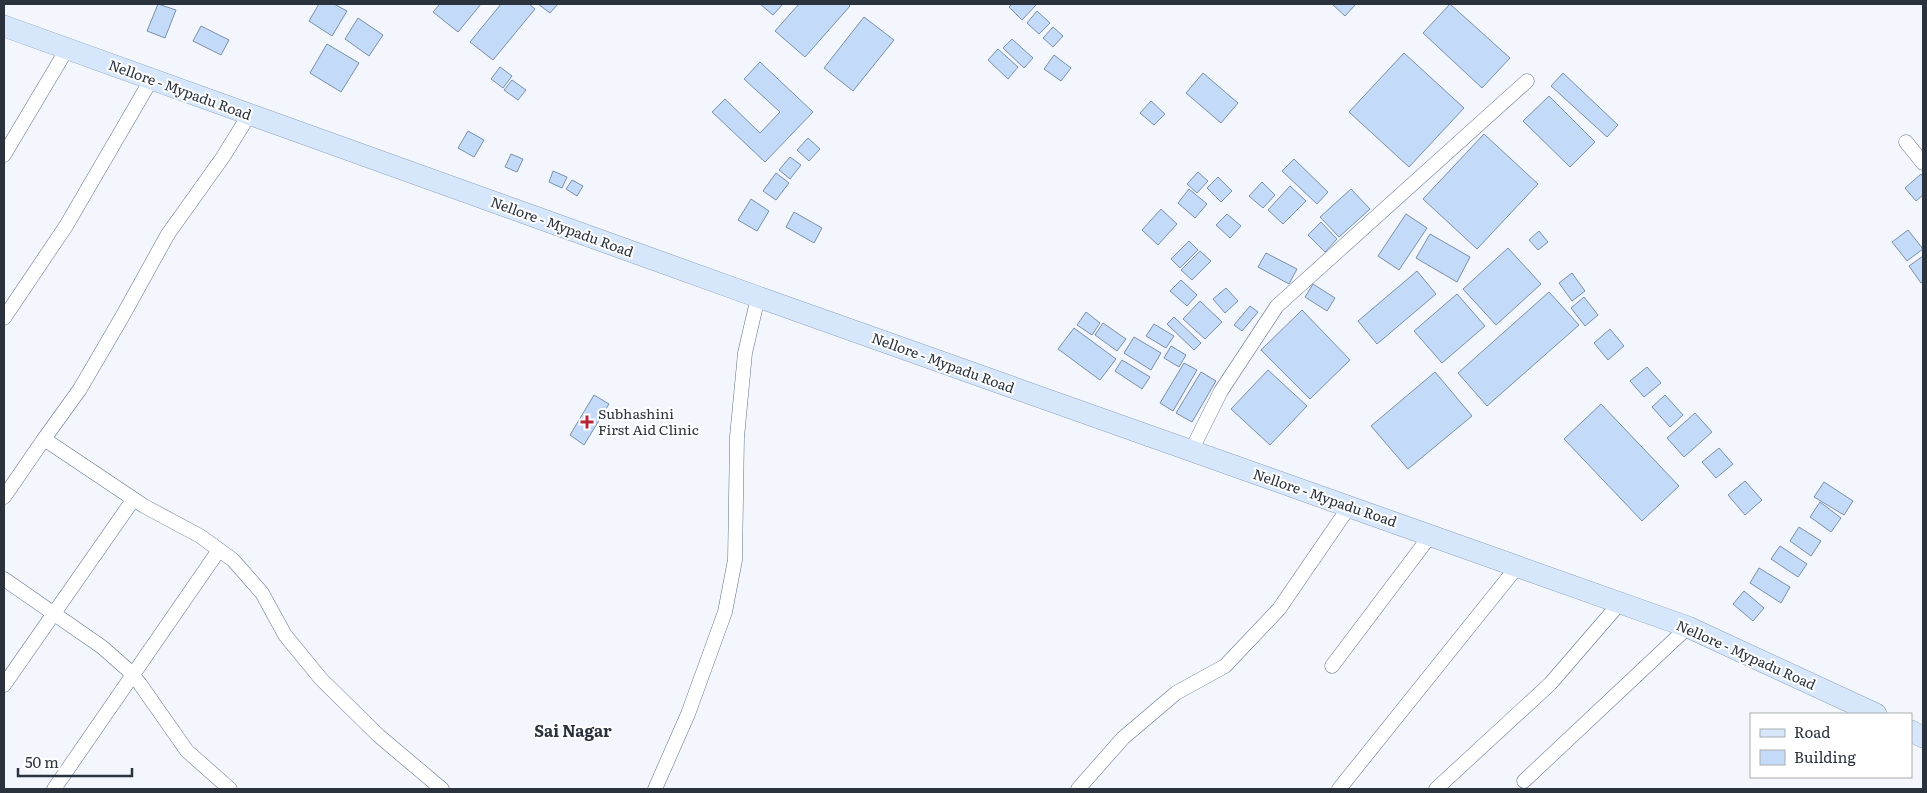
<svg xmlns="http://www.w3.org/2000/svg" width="1927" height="793" viewBox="0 0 1927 793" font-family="Literata,serif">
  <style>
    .building { fill: #c3dbf9; stroke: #7a8fa9 }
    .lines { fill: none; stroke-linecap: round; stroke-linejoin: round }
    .minor-casing { stroke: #5d718a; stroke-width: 15 }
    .primary-casing { stroke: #899db7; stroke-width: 22 }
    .minor { stroke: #fff; stroke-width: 14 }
    .primary { stroke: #d7e7fb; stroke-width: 21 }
    .poi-dot { fill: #b72638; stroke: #fff; stroke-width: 2 }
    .labels { text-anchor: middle; stroke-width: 4; stroke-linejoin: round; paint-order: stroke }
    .street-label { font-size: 14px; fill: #29323d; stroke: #fff }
    .poi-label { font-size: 14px; fill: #29323d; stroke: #fff; text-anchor: start }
    .quarter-label { font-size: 16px; font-weight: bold; fill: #29323d; stroke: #fff }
  </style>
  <rect width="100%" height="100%" fill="#f3f7fd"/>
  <g class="building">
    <path d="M158,4l18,6 -11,28 -18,-7z"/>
    <path d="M319,4h15l13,7 -15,25 -23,-15z"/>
    <path d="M440,4h41l-23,28 -25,-20z"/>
    <path d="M501,4h28l6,5 -42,51 -23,-18z"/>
    <path d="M538,4h20l-8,9z"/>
    <path d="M760,4h23l-10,11z"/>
    <path d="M799,4h49l2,2 -45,51 -30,-26z"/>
    <path d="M1012,4h23l1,1 -14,15 -13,-13z"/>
    <path d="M1332,4h24l-11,12z"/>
    <path d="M1450,4l60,54 -28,30 -59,-55z"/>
    <path d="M1037,11l13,12 -11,11 -12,-11z"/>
    <path d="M864,17l30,23 -41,51 -29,-23z"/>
    <path d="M358,18l25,17 -14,21 -24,-17z"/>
    <path d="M201,26l28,14 -8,15 -28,-14z"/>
    <path d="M1053,27l10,9 -10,11 -10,-9z"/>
    <path d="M1012,39l21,19 -9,10 -21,-20z"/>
    <path d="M327,44l32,19 -18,29 -31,-19z"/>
    <path d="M998,49l20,18 -10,12 -20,-19z"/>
    <path d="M1404,53l60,55 -55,59 -60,-55z"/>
    <path d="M1054,55l17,13 -10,13 -17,-12z"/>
    <path d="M760,62l53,50 -48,50 -53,-50 13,-13 35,34 20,-21 -36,-33z"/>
    <path d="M500,67l12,9 -9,12 -12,-9z"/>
    <path d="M1203,73l35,30 -17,20 -35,-30z"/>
    <path d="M1563,73l55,52 -11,12 -56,-51z"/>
    <path d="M512,80l14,10 -8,10 -14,-10z"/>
    <path d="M1549,96l46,46 -25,25 -47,-46z"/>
    <path d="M1151,101l14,13 -11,11 -14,-12z"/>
    <path d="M468,131l16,9 -10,17 -16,-9z"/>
    <path d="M1484,134l54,50 -61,65 -54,-50z"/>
    <path d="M808,138l12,11 -11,12 -12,-11z"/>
    <path d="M511,154l12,5 -6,13 -12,-5z"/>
    <path d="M790,157l11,8 -11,14 -11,-9z"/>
    <path d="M1294,159l34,33 -11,12 -35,-33z"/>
    <path d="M553,171l14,6 -5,11 -13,-6z"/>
    <path d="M1198,172l10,9 -11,12 -10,-9z"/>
    <path d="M776,173l13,10 -13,17 -13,-9z"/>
    <path d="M1921,174l2,3v18l-7,6 -11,-13z"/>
    <path d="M1218,177l14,14 -11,11 -14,-14z"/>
    <path d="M572,180l11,6 -6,10 -11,-7z"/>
    <path d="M1262,182l13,13 -12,13 -14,-12z"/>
    <path d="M1290,186l16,15 -23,23 -15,-14z"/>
    <path d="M1189,189l18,15 -12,14 -17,-15z"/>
    <path d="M1351,189l19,20 -31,28 -19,-20z"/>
    <path d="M751,199l18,12 -12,20 -19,-11z"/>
    <path d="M1161,209l16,15 -19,21 -16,-15z"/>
    <path d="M794,212l28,16 -8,15 -28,-16z"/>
    <path d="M1227,214l14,12 -11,12 -14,-13z"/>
    <path d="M1406,214l21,14 -28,42 -21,-14z"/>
    <path d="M1321,222l16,17 -12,13 -17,-17z"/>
    <path d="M1908,230l15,19 -16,12 -15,-19z"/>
    <path d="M1539,231l9,11 -10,8 -9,-10z"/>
    <path d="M1430,234l40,23 -13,25 -41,-24z"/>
    <path d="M1189,241l9,9 -18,18 -9,-9z"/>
    <path d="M1508,248l33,36 -45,41 -33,-36z"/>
    <path d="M1200,251l11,10 -19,19 -11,-10z"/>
    <path d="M1266,253l31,16 -8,15 -31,-17z"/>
    <path d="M1923,256v26l-2,1 -12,-17z"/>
    <path d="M1417,271l19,23 -59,50 -19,-23z"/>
    <path d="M1572,273l13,18 -13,10 -13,-18z"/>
    <path d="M1181,280l16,15 -10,11 -17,-15z"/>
    <path d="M1313,284l22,14 -8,13 -22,-14z"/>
    <path d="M1226,288l12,13 -13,12 -12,-14z"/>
    <path d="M1549,292l30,33 -92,81 -29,-33z"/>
    <path d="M1457,294l28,32 -43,37 -28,-32z"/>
    <path d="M1584,297l14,18 -13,11 -14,-18z"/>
    <path d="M1200,301l22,21 -17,17 -22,-20z"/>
    <path d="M1250,306l8,6 -16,19 -8,-6z"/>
    <path d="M1302,310l48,50 -40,39 -49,-49z"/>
    <path d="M1086,312l14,11 -8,12 -15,-10z"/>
    <path d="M1174,317l27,26 -7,7 -27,-26z"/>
    <path d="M1103,323l23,16 -9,12 -22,-16z"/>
    <path d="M1154,324l20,12 -8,12 -20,-12z"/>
    <path d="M1074,328l42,31 -16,21 -42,-31z"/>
    <path d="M1610,329l14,17 -16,14 -14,-17z"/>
    <path d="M1134,337l27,16 -10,17 -27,-17z"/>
    <path d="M1171,346l15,9 -7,12 -15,-9z"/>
    <path d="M1122,360l28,17 -8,12 -27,-18z"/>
    <path d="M1184,363l13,7 -24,41 -13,-8z"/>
    <path d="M1647,367l14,16 -17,14 -14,-16z"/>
    <path d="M1268,370l39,36 -37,39 -39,-36z"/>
    <path d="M1201,372l15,9 -24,41 -16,-9z"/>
    <path d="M1435,372l37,44 -64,53 -37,-43z"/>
    <path d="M594,395l15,9 -25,41 -14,-10z"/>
    <path d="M1665,395l18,20 -13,12 -18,-20z"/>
    <path d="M1601,404l78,82 -37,35 -78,-82z"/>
    <path d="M1695,413l17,19 -28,25 -17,-19z"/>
    <path d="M1719,448l14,16 -17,14 -14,-16z"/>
    <path d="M1745,481l17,19 -17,15 -17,-20z"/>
    <path d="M1824,482l29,19 -9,14 -30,-18z"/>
    <path d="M1820,502l21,16 -10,14 -21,-15z"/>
    <path d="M1799,527l22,14 -10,15 -21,-15z"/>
    <path d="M1780,546l27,18 -9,13 -27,-18z"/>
    <path d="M1759,568l31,19 -9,16 -31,-20z"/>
    <path d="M1744,591l20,17 -11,13 -20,-17z"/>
  </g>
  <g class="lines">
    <g class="minor-casing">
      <g id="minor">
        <path d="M249,115l-26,42 -55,77 -46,83 -42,72 -36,50 100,67 56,30 33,24 29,33 23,42 36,44 58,57 63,53"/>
        <path d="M1906,142l17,21"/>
        <path d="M4,155l63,-106"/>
        <path d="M4,318l62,-92 85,-146"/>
        <path d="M1191,451l30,-60 56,-85 250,-225"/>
        <path d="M4,497l40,-58"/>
        <path d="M4,579l98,68 25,22 13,15 47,67 43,38"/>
        <path d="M1332,666l98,-130"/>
        <path d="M4,685l129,-185"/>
        <path d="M1524,781l164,-154"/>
        <path d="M54,789l165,-239"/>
        <path d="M655,789l33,-75 37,-102 10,-52 2,-123 8,-84 13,-56"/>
        <path d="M1078,789l45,-51 53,-45 49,-27 54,-57 70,-102"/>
        <path d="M1339,789l178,-222"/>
        <path d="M1436,789l114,-105 70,-81"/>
      </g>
    </g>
    <g class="primary-casing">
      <g id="primary">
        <path d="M4,26l754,271 930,330 188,87"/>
        <path d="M1911,731l12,6"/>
      </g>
    </g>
    <use href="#minor" class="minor"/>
    <use href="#primary" class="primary"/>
  </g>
  <path class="poi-dot" d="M584.5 414.5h5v5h5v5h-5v5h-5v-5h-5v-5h5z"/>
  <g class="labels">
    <g class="street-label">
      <text transform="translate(180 90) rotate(20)" y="5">Nellore - Mypadu Road</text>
      <text transform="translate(562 227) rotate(20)" y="5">Nellore - Mypadu Road</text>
      <text transform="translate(943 363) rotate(20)" y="5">Nellore - Mypadu Road</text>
      <text transform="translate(1325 498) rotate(19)" y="5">Nellore - Mypadu Road</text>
      <text transform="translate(1746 655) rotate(24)" y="5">Nellore - Mypadu Road</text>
    </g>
    <g class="poi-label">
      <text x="598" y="419">Subhashini<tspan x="598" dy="16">First Aid Clinic</tspan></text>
    </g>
    <g class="quarter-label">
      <text x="573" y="737">Sai Nagar</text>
    </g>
  </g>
  <rect width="1927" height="793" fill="none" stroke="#29323d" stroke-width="10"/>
  <rect x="1750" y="713" width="162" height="65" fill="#ffffff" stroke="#a9adb1"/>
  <rect x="1760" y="729" width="25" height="8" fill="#d7e7fb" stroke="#a9adb1"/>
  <text x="1794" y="738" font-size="15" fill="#29323d">Road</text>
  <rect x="1760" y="750" width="25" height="15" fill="#c3dbf9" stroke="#a9adb1"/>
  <text x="1794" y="763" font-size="15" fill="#29323d">Building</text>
  <path d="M18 768v8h114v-8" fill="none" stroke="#29323d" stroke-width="2.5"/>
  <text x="25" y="768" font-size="15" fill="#29323d" stroke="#ffffff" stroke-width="4" paint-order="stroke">50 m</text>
</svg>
